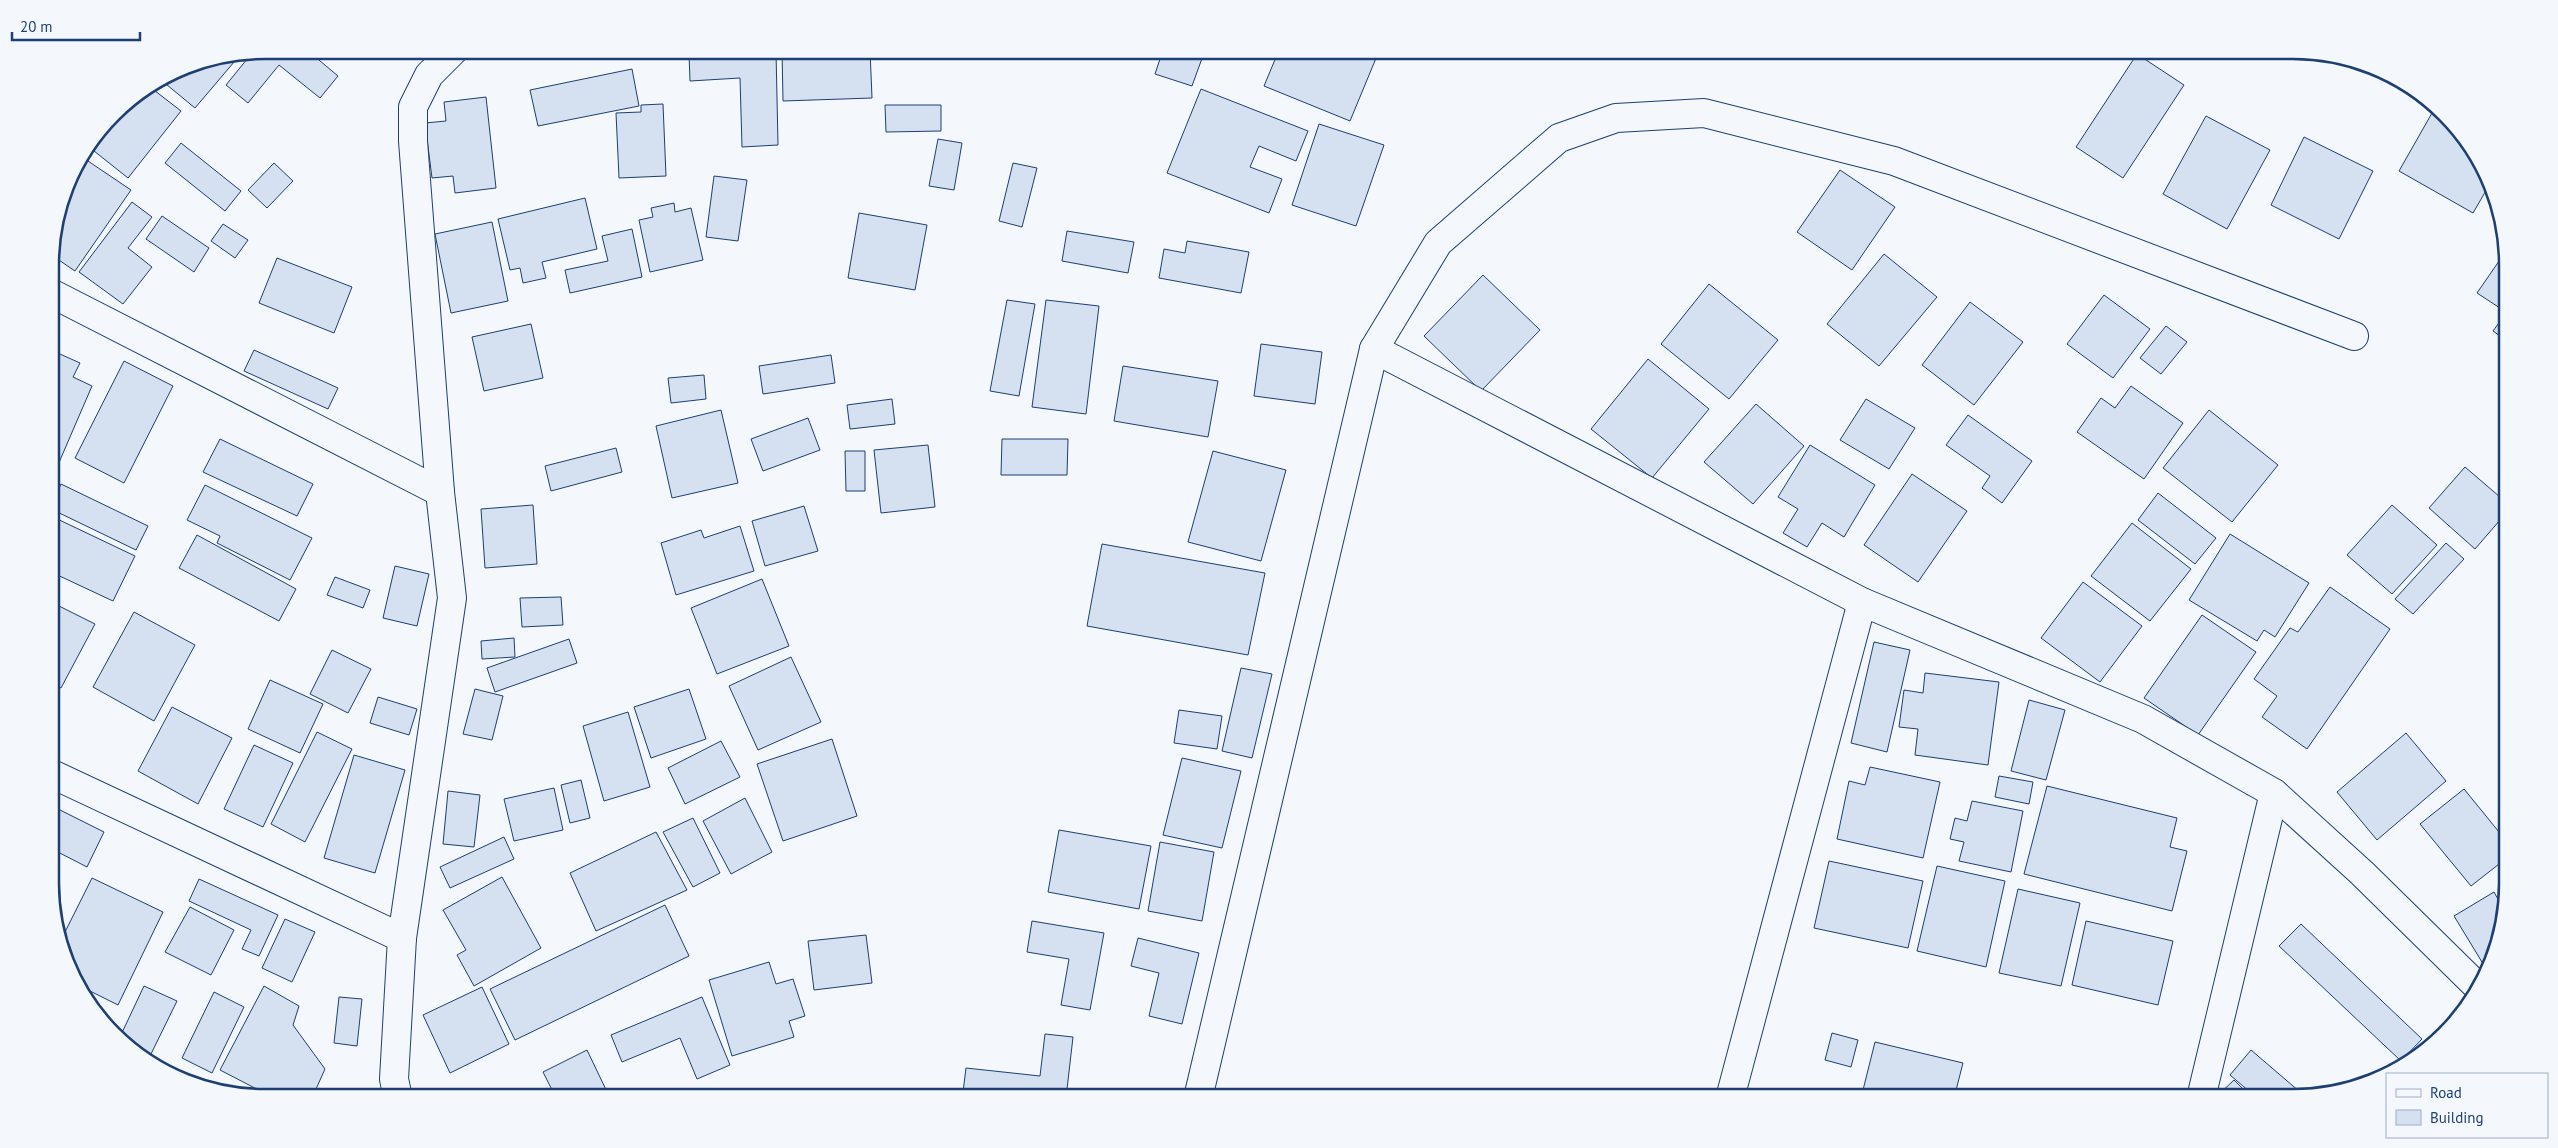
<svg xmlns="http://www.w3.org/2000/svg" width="2558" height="1148" viewBox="0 0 2558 1148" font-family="'PT Sans',sans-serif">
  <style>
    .building { fill: #d5e0f0; stroke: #1d3f73 }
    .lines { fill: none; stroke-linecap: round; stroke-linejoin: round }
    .minor-casing { stroke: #1d3f73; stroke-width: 30 }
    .minor { stroke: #f4f7fb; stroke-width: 28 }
    .rim { fill: none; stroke: #1d3f73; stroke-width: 2.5 }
  </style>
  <rect width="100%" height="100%" fill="#f4f7fb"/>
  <g class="building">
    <path d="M265,50h42l31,26 -18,22 -41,-33 -31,38 -22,-18 26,-32z"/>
    <path d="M782,50h88l2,48 -89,3z"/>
    <path d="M1163,50h42l-13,36 -37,-12z"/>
    <path d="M1279,50l100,1 -29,70 -86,-35z"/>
    <path d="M776,51l2,94 -36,2 -2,-69 -50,3 -1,-27z"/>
    <path d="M2137,54l47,31 -61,93 -47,-31z"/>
    <path d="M240,55l-45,53 -34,-28 22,-14z"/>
    <path d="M632,69l7,37 -101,20 -8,-36z"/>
    <path d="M150,87l31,24 -53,67 -39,-31 34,-43z"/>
    <path d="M1201,89l107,42 -12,30 -37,-15 -9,21 32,12 -13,34 -102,-40z"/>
    <path d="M486,97l10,91 -41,5 -2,-17 -21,2 -7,-55 21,-2 -2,-19z"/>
    <path d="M663,104l3,72 -47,2 -3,-65 25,-1v-7z"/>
    <path d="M885,105h56v26l-55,1z"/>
    <path d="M2436,106l27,28 28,48 -18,31 -74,-42z"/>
    <path d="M2206,116l64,34 -43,79 -64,-35z"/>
    <path d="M1319,124l65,21 -28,81 -64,-21z"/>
    <path d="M2304,137l69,34 -34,68 -68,-34z"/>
    <path d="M938,139l24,4 -8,47 -25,-4z"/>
    <path d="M181,143l60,48 -16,20 -60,-48z"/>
    <path d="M82,157l49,33 -56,81 -25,-17v-3l22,-81z"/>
    <path d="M274,163l19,18 -26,27 -19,-18z"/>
    <path d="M1013,163l24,5 -15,59 -23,-6z"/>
    <path d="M1840,170l55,37 -43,63 -55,-38z"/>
    <path d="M714,176l33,4 -9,61 -32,-4z"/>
    <path d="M585,198l12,51 -55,13 4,16 -23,5 -3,-15 -10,2 -12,-51z"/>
    <path d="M132,202l20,15 -24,31 24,19 -29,37 -44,-32z"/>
    <path d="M674,203l1,9 16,-4 12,52 -53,12 -11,-52 14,-3 -2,-9z"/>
    <path d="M859,213l68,12 -12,65 -67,-12z"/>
    <path d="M162,216l47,32 -15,24 -48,-33z"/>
    <path d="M492,222l16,79 -57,12 -16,-79z"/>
    <path d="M223,224l25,16 -13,18 -24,-17z"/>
    <path d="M632,229l10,48 -72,16 -5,-23 43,-9 -6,-25z"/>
    <path d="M1067,231l67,11 -6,31 -66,-12z"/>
    <path d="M1187,241l62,11 -8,41 -82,-15 5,-29 21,4z"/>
    <path d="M2506,251v61l-29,-19z"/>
    <path d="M1884,254l53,43 -58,69 -52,-42z"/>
    <path d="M277,258l75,29 -18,46 -75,-30z"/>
    <path d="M1483,275l57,55 -59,61 -57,-55z"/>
    <path d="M1709,284l69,56 -49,59 -68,-55z"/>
    <path d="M2104,295l46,34 -37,49 -46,-34z"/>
    <path d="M1007,300l28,4 -16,92 -29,-5z"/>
    <path d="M1046,300l53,6 -13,108 -54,-7z"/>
    <path d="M1970,302l53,40 -49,63 -52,-40z"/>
    <path d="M2506,313v27l-13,-9z"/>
    <path d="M531,324l12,54 -59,13 -12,-54z"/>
    <path d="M2166,326l21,16 -26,32 -21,-16z"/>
    <path d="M1261,344l61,8 -7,52 -61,-8z"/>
    <path d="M51,350l29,13 -7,14 19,9 -41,95z"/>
    <path d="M254,350l84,38 -10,21 -84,-38z"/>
    <path d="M831,355l4,28 -72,11 -4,-28z"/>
    <path d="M1648,359l61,50 -57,69 -61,-49z"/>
    <path d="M124,361l49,25 -49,97 -49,-25z"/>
    <path d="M1123,366l95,15 -10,56 -94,-16z"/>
    <path d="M704,375l2,24 -35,4 -3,-25z"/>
    <path d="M2131,386l52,37 -39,56 -67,-47 24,-34 14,10z"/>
    <path d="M892,399l3,25 -45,5 -3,-24z"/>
    <path d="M1866,399l49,29 -26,41 -49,-29z"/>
    <path d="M1756,404l48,42 -51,58 -49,-42z"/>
    <path d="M721,410l17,73 -66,15 -16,-72z"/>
    <path d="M2209,410l69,55 -46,57 -69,-54z"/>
    <path d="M1968,415l64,46 -30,42 -20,-15 8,-12 -44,-31z"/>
    <path d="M808,418l12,32 -57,21 -12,-32z"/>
    <path d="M220,439l93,45 -16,32 -94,-44z"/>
    <path d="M1002,439h66l-1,36h-66z"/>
    <path d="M928,445l7,62 -54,6 -7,-63z"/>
    <path d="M1810,445l65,40 -31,52 -22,-14 -15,24 -24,-14 15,-24 -20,-12z"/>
    <path d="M616,448l6,24 -71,19 -6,-25z"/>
    <path d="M845,451h20v40h-19z"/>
    <path d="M1213,451l73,19 -25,91 -73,-19z"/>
    <path d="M2465,467l42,36v9l-32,37 -46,-41z"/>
    <path d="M1912,474l55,37 -49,71 -54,-37z"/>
    <path d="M61,484l87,42 -12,24 -85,-41v-5z"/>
    <path d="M205,485l107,53 -22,42 -73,-37 3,-7 -33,-16z"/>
    <path d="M2158,493l58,45 -21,26 -57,-44z"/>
    <path d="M533,505l4,59 -52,4 -4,-59z"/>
    <path d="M2392,505l45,40 -45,49 -45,-39z"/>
    <path d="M804,506l14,45 -53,15 -13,-45z"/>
    <path d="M51,516l84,40 -22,45 -62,-29z"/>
    <path d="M2132,523l59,46 -41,52 -59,-45z"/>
    <path d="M740,526l14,45 -78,24 -15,-52 40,-13 3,8z"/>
    <path d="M2230,534l79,49 -34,54 -11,-7 -7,11 -68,-41z"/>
    <path d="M197,535l99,54 -17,32 -100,-53z"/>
    <path d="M2446,543l18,16 -51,55 -18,-15z"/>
    <path d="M1102,544l163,29 -17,82 -161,-29z"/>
    <path d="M395,566l34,8 -12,52 -34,-8z"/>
    <path d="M335,577l35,13 -7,18 -36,-13z"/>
    <path d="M762,579l27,67 -72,28 -26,-66z"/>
    <path d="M2083,582l59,44 -42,56 -59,-44z"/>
    <path d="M2330,587l60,42 -83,120 -45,-32 15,-21 -23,-17 36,-51 8,4z"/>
    <path d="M561,597l2,28 -41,2 -2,-29z"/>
    <path d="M51,602l44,22 -34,64 -10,-5z"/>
    <path d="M134,612l61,33 -41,76 -61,-34z"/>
    <path d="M2202,615l54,37 -58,83 -54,-37z"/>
    <path d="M514,638l1,19 -33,2 -1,-18z"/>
    <path d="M569,639l8,24 -82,29 -8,-24z"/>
    <path d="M1874,642l36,8 -23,102 -36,-9z"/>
    <path d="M332,650l39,19 -23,44 -38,-19z"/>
    <path d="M791,657l30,65 -63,28 -29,-64z"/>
    <path d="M1241,668l31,6 -20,84 -30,-7z"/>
    <path d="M1925,673l74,9 -11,83 -73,-10 3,-26 -19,-2 5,-37 19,3z"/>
    <path d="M270,680l53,24 -23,49 -52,-24z"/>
    <path d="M475,689l28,7 -11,44 -29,-6z"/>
    <path d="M689,689l17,50 -55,19 -17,-51z"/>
    <path d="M378,697l39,12 -8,26 -39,-12z"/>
    <path d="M2029,700l36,10 -19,70 -35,-9z"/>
    <path d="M172,707l60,31 -34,66 -60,-33z"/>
    <path d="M1179,710l43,6 -5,33 -43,-6z"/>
    <path d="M628,712l22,75 -46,14 -21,-75z"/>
    <path d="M317,732l35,17 -47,93 -34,-18z"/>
    <path d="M2406,733l40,48 -69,59 -40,-48z"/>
    <path d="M832,739l25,77 -74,25 -26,-77z"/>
    <path d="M721,741l19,36 -55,27 -17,-36z"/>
    <path d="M254,745l39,18 -30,64 -39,-18z"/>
    <path d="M354,755l51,15 -30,103 -51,-15z"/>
    <path d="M1182,758l59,13 -19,77 -59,-13z"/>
    <path d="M1870,767l70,15 -17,76 -86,-19 12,-58 16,4z"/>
    <path d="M1999,776l34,6 -4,22 -34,-7z"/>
    <path d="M581,780l9,38 -20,5 -9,-38z"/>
    <path d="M2047,786l130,32 -7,29 17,4 -15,60 -148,-37z"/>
    <path d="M554,788l9,42 -49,11 -10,-42z"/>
    <path d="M2464,789l44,54v14l-37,29 -51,-62z"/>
    <path d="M448,791l32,4 -6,52 -31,-3z"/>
    <path d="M745,798l27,54 -41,22 -28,-53z"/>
    <path d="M1972,801l51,10 -12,61 -52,-11 5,-19 -14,-3 5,-21 12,3z"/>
    <path d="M52,806l52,26 -17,35 -35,-18z"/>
    <path d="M693,818l27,55 -27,14 -30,-55z"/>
    <path d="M1059,830l92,16 -12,63 -91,-17z"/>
    <path d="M656,832l31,58 -91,41 -26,-58z"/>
    <path d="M504,837l10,22 -64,29 -10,-21z"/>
    <path d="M1160,842l54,10 -12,69 -54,-10z"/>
    <path d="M1829,861l94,20 -15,67 -94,-20z"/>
    <path d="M1937,866l68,15 -19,86 -69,-16z"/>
    <path d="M502,877l39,71 -67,38 -17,-31 9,-5 -23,-40z"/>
    <path d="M92,878l71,34 -45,93 -40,-20 -12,-19 -6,-24z"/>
    <path d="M199,879l79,36 -19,41 -17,-7 9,-19 -62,-29z"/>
    <path d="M2018,889l62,14 -19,83 -62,-13z"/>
    <path d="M2494,892l9,16 -11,57 -4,7 -34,-56z"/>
    <path d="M665,905l24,51 -174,84 -25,-51z"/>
    <path d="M190,907l44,23 -23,45 -46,-23z"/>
    <path d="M285,919l30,13 -23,50 -30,-14z"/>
    <path d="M1032,921l72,12 -14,77 -29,-5 8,-46 -42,-7z"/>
    <path d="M2086,921l87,20 -15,64 -86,-20z"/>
    <path d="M2301,924l121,115 -21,22 -122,-115z"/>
    <path d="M866,935l6,48 -58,7 -6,-49z"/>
    <path d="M1138,938l61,15 -17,71 -33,-8 10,-43 -28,-7z"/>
    <path d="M769,962l7,22 17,-5 12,37 -16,5 5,16 -62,19 -23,-76z"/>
    <path d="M144,986l33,15 -27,55 -24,-10 -7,-7z"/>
    <path d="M264,986l35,20 -6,19 32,44 -13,29h-38l-54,-28z"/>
    <path d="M482,987l27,57 -59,29 -27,-58z"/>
    <path d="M214,992l30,15 -32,66 -30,-15z"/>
    <path d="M339,997l23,2 -5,47 -23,-3z"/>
    <path d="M702,997l28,68 -33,14 -17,-41 -58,24 -11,-27z"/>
    <path d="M1832,1033l26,7 -7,27 -26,-7z"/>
    <path d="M1045,1034l28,3 -7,61h-56l-47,-6 3,-24 74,8z"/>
    <path d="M1875,1042l88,21 -9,35h-93z"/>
    <path d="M587,1050l23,48h-54l-13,-26z"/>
    <path d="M2251,1050l56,48h-50l-27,-23z"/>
    <path d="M2234,1080l18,18 -36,-1z"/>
    <path d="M1973,1094l17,4h-17z"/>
  </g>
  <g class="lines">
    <g class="minor-casing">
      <g id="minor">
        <path d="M51,293l389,199"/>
        <path d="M1374,349l488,253 281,117 131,74 88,80 117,115"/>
        <path d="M52,774l350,164"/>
        <path d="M398,1098l-4,-19 8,-141 50,-340 -12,-106 -27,-351v-34l16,-32 25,-25"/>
        <path d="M1198,1098l176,-749 64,-106 121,-105 57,-20 88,-5 190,48 460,175"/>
        <path d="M1730,1098l132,-496"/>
        <path d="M2201,1098l73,-305"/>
      </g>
    </g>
    <use href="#minor" class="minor"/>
  </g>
  <path d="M0 0H2558V1148H0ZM265 59H2293A206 206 0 0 1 2499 265V883A206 206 0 0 1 2293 1089H265A206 206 0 0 1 59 883V265A206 206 0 0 1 265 59Z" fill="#f4f7fb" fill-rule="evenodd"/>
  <path class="rim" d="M265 59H2293A206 206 0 0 1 2499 265V883A206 206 0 0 1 2293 1089H265A206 206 0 0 1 59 883V265A206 206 0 0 1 265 59Z"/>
  <rect x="2386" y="1073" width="162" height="65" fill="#f4f7fb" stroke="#9eadc5"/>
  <rect x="2396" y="1089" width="25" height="8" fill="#f4f7fb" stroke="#9eadc5"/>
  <text x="2430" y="1098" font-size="15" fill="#1d3f73">Road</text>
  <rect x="2396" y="1110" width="25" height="15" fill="#d5e0f0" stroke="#9eadc5"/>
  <text x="2430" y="1123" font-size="15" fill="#1d3f73">Building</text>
  <path d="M12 32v8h128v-8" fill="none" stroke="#1d3f73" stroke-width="2.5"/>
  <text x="20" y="32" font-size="15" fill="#1d3f73" stroke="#f4f7fb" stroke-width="4" paint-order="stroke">20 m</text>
</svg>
